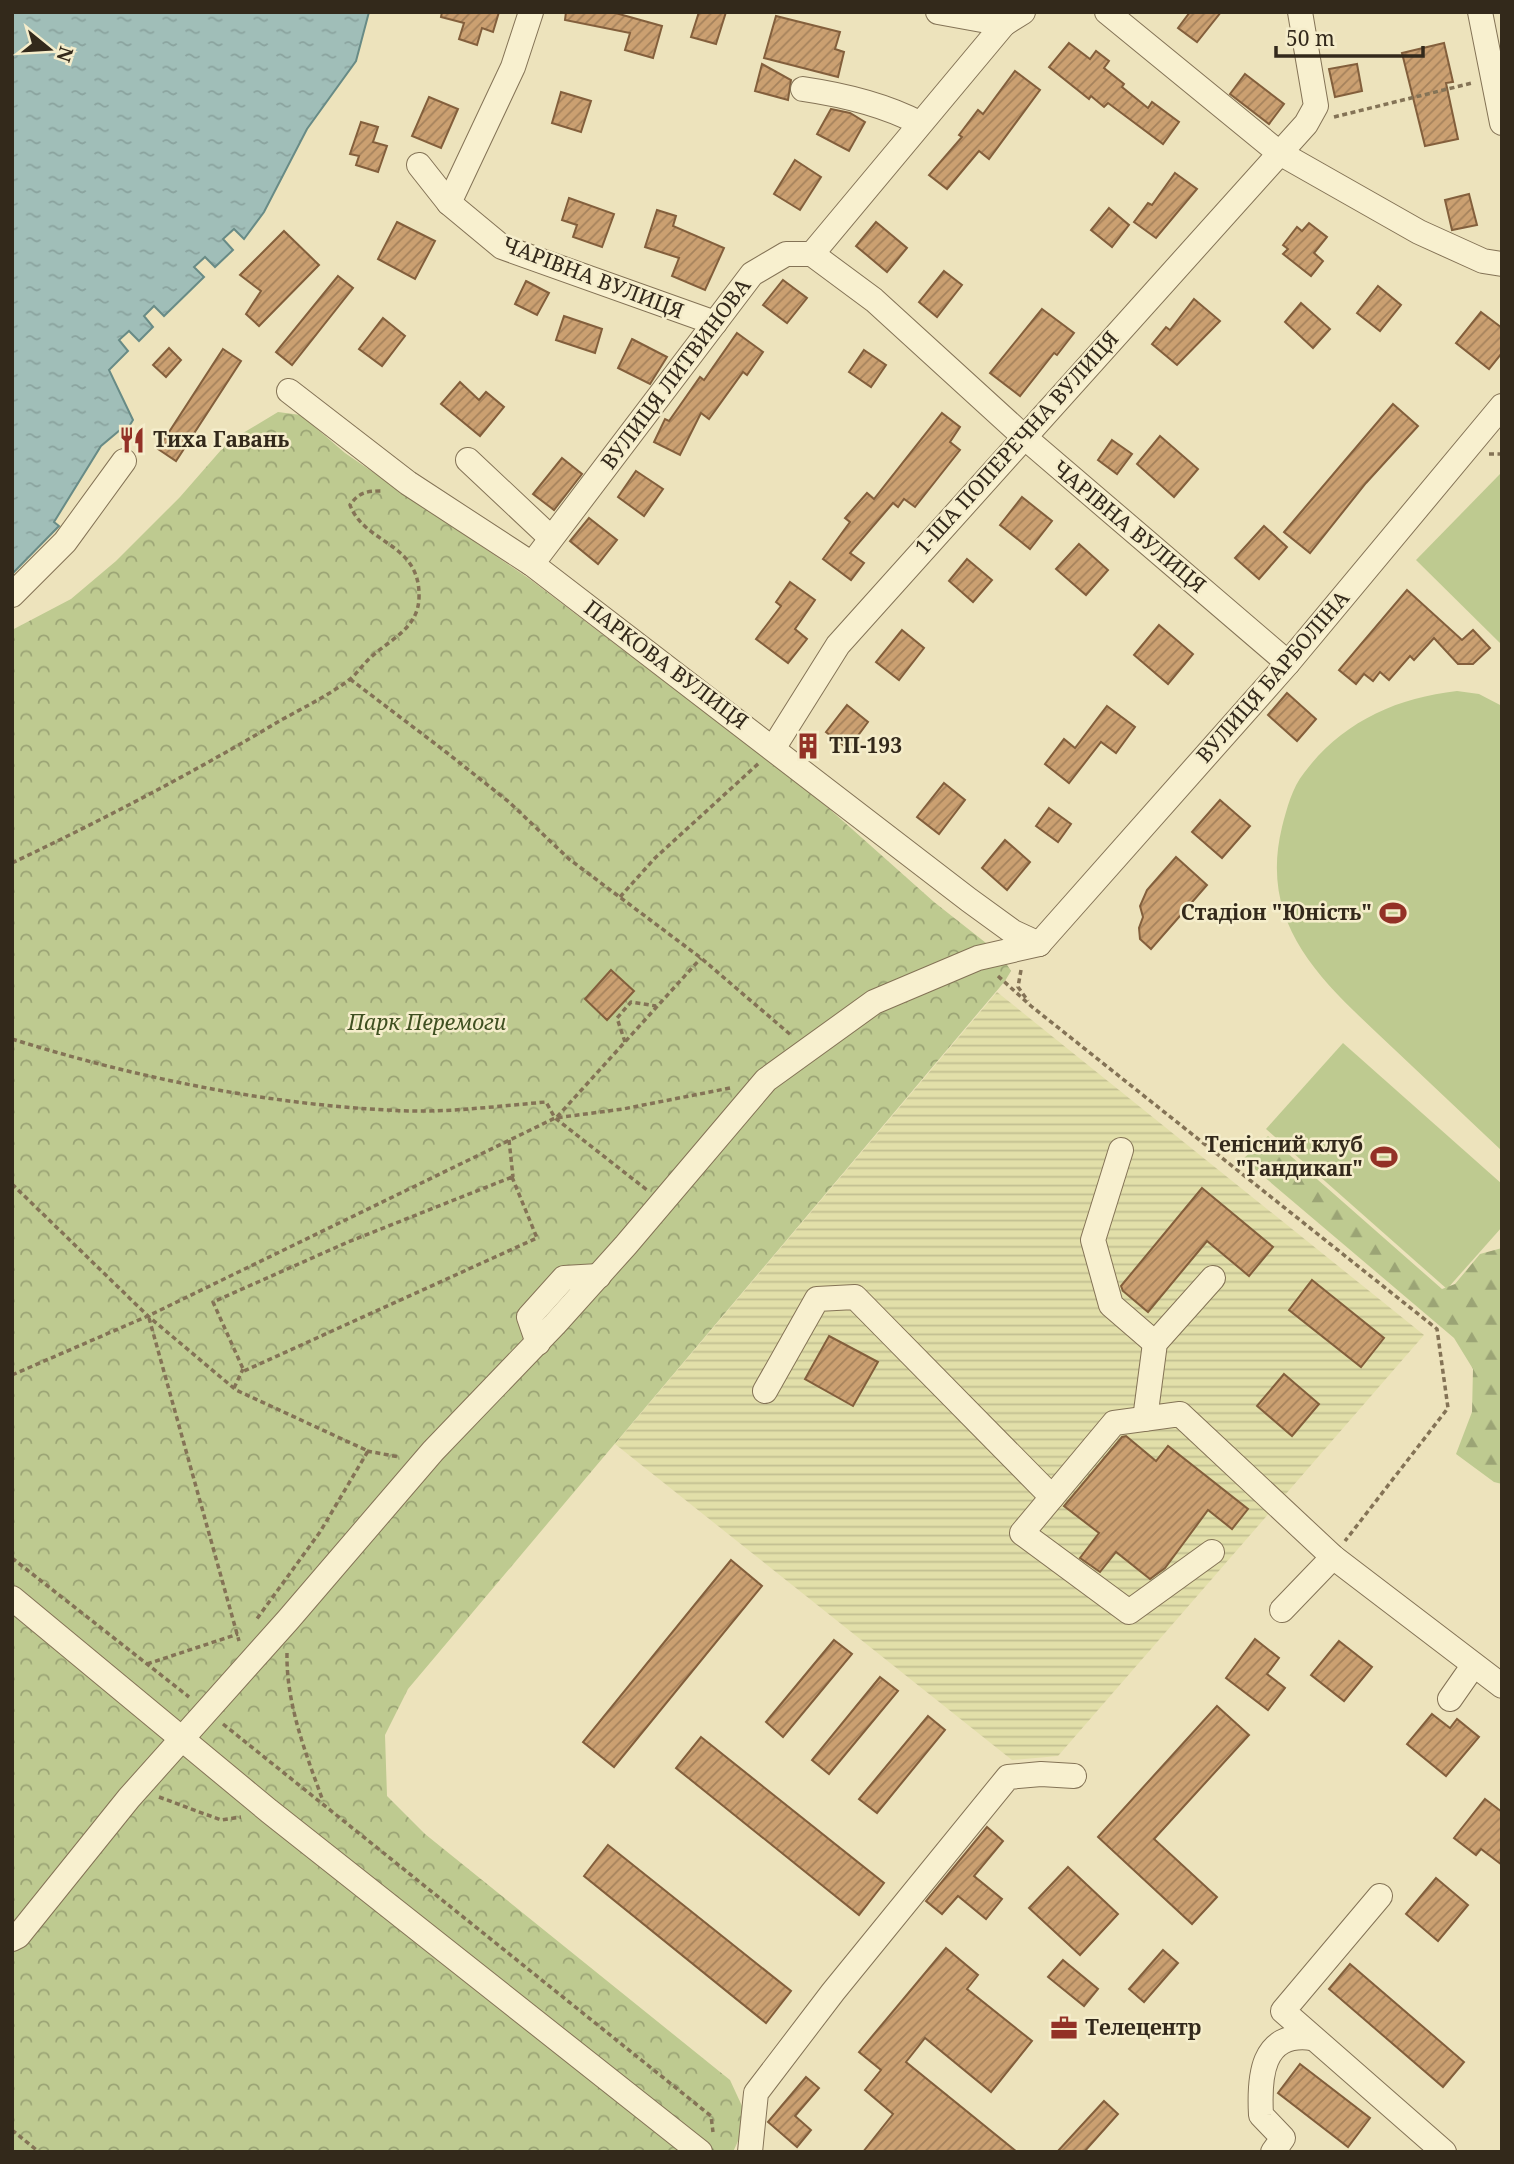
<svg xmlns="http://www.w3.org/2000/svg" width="1514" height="2164" viewBox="0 0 1514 2164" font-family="'Noto Serif',serif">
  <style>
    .farmland { fill: url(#farmland-rules) }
    .grass { fill: #beca90 }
    .forest { fill: url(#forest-firs) }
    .park { fill: url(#park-crowns) }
    .water { fill: url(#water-ripples); stroke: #688b86; stroke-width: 2 }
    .building { fill: url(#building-hatch); stroke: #835f3c; stroke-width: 2 }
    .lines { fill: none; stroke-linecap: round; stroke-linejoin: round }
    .minor-casing { stroke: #847356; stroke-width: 26 }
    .path { stroke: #847356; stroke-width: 3.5; stroke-dasharray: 5 3.5; stroke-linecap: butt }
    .minor { stroke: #f8f0cf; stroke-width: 24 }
    .labels { text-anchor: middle; stroke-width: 5; stroke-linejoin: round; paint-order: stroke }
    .street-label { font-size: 21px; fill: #33291b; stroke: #f5edcb }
    .poi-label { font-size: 21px; font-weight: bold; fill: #33291b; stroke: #f5edcb; text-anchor: start }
    .park-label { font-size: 21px; font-style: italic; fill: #3f5021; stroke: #f5edcb }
  </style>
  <defs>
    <pattern id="farmland-rules" width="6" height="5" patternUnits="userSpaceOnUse" patternTransform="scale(1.75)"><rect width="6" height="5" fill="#e2dfa9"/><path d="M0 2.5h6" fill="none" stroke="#c2bf91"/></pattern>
    <pattern id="forest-firs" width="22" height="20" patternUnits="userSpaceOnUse" patternTransform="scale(1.75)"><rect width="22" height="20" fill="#beca90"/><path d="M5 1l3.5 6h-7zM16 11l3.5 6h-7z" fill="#9ba475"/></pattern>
    <pattern id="park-crowns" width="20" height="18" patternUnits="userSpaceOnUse" patternTransform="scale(1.75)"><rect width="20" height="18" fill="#beca90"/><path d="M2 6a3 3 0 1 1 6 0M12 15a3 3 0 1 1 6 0" fill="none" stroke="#9ba475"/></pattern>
    <pattern id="water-ripples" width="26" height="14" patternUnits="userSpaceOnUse" patternTransform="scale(1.75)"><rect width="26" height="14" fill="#a0beb8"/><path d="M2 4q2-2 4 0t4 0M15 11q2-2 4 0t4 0" fill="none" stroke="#8aa39e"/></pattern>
    <pattern id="building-hatch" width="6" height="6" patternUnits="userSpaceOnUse" patternTransform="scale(1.75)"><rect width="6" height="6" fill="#cba071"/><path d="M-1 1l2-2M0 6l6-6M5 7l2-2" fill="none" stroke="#a5825c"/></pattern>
  </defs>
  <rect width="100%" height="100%" fill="#ede3bc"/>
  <path class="farmland" d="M997,992l427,343 -366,421 -46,4 -397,-316z"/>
  <g class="grass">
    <path d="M1500,474h2v171l-86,-85z"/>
    <path d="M1457,691l22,3 23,12v445c-36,-34 -72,-68 -108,-102 -66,-63 -137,-119 -112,-222 5,-19 10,-39 22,-54 37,-50 91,-75 153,-82z"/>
    <path d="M1343,1043l159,141v43l-55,62 -181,-160z"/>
  </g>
  <path class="forest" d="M1268,1136l174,153 13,-5 25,-30 22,-6v236l-8,-2 -38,-28 16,-42 1,-43 -19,-31 -211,-179z"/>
  <path class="park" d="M278,412l23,3 44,38 186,127 285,217 118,105 66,52 11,17 -6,10 -597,708 -23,46 2,61 38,38 305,246 18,39 -15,33h-721v-1522l59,-31 45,-38 64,-64 48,-55z"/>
  <path class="water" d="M12,12h357l-13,49 -49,68 -43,83 -20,27 -10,-10 -11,10 10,11 -18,17 -10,-10 -11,10 10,10 -40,39 -10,-10 -10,10 9,11 -14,14 -10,-10 -10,9 9,11 -19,19 24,50 -8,13 -5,-3 -19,16 -47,76 5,4 -47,48z"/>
  <g class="building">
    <path d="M442,12h57l-6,20 -11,-4 -5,17 -18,-6 5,-16 -23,-6z"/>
    <path d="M566,12h46l50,14 -9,32 -28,-8 5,-17 -65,-13z"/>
    <path d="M699,12h27l-10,32 -25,-7z"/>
    <path d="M1190,12h31l-24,30 -19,-14z"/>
    <path d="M776,16l64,16 -5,17 9,3 -6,25 -74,-19z"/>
    <path d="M1069,43l21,16 6,-8 13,10 -5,7 20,16 -2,3 26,21 4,-6 27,20 -16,22 -55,-41 -4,4 -13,-11 -2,3 -40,-32z"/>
    <path d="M1444,43l9,39 -7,1 12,56 -33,7 -23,-93z"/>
    <path d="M762,64l29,16 -3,20 -33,-9z"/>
    <path d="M1357,64l5,27 -27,6 -6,-28z"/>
    <path d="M1015,71l25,19 -51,69 -10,-8 -32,38 -18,-14 33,-38 -3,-2 19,-25 5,4z"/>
    <path d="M1245,74l39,30 -15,20 -39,-30z"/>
    <path d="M561,92l30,9 -10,31 -29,-9z"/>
    <path d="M429,97l29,12 -17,39 -29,-12z"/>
    <path d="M831,109l19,4 15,9 -16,29 -32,-17z"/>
    <path d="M361,122l17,5 -5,15 14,4 -9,26 -22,-7 3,-9 -9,-2z"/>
    <path d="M795,160l26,17 -21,33 -26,-16z"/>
    <path d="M1175,173l22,16 -41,49 -22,-16 14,-19 4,2z"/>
    <path d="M1469,194l8,31 -25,5 -7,-30z"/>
    <path d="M569,198l45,16 -12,33 -29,-10 4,-12 -15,-5z"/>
    <path d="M1109,208l20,17 -17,22 -21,-17z"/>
    <path d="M657,210l19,6 -3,10 51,22 -19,42 -33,-14 7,-18 -34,-11z"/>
    <path d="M397,222l38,19 -20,38 -37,-20z"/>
    <path d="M876,222l31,26 -20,24 -31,-26z"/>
    <path d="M1309,223l18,14 -13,16 9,8 -12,15 -28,-22 5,-5 -5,-4 14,-18 5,4z"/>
    <path d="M284,231l35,34 -60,61 -13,-12 15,-23 -21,-16z"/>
    <path d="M944,271l18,14 -25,32 -18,-15z"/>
    <path d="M338,276l15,12 -61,77 -16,-13z"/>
    <path d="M783,280l24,18 -20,25 -24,-18z"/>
    <path d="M526,281l23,12 -12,22 -22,-11z"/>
    <path d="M1378,286l23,19 -21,26 -23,-18z"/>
    <path d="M1194,299l26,22 -43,44 -25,-21 14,-17 4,3z"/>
    <path d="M1301,303l29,26 -17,19 -28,-26z"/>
    <path d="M1042,309l32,24 -17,22 -3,-2 -34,43 -30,-23z"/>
    <path d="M1481,312l21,16v25l-13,16 -33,-26z"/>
    <path d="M564,316l38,13 -7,24 -39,-13z"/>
    <path d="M383,318l22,18 -23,30 -23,-17z"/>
    <path d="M737,333l26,19 -16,23 -4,-3 -34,47 -8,-6 -21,42 -26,-13 11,-23 4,2 31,-44 4,3z"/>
    <path d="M632,339l35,18 -17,27 -32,-16z"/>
    <path d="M169,348l12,12 -15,17 -13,-12z"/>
    <path d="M223,349l18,12 -65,100 -18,-12z"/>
    <path d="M864,350l22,15 -15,22 -22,-15z"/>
    <path d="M460,382l19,18 7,-8 18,15 -24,29 -39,-32z"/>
    <path d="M1393,404l25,22 -52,57 -56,70 -26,-21z"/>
    <path d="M942,413l18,14 -10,15 10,8 -45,57 -11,-8 -6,8 -5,-4 -43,50 14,10 -13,17 -28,-21 27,-37 -5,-4 22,-25 7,6z"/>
    <path d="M1160,436l38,33 -24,28 -37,-33z"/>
    <path d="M1112,440l20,14 -15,20 -19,-14z"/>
    <path d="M562,458l20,16 -28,36 -21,-16z"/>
    <path d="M636,471l27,18 -19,27 -26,-19z"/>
    <path d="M1022,497l30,24 -22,28 -30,-24z"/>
    <path d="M589,518l28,22 -19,24 -28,-23z"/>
    <path d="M1264,526l23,21 -28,32 -24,-21z"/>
    <path d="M1079,544l29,26 -22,25 -30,-26z"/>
    <path d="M967,559l25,21 -19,22 -24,-21z"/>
    <path d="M790,582l25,18 -20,29 12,10 -19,24 -32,-24 25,-33 -5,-4z"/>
    <path d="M1407,590l55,50 11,-10 17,18 -17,16h-15l-24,-26 -20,22 -4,-4 -21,24 -9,-8 -7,9 -9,-7 -8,10 -17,-14z"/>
    <path d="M1159,625l34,29 -25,30 -34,-29z"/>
    <path d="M902,630l22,18 -25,32 -23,-18z"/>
    <path d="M1287,693l29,26 -19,22 -29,-26z"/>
    <path d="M847,705l21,17 -20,27 -22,-17z"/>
    <path d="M1107,706l28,21 -19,26 -15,-11 -32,41 -24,-19 19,-25 11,9z"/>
    <path d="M944,783l21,17 -26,34 -22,-17z"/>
    <path d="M1220,800l30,26 -28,32 -30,-26z"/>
    <path d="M1049,808l22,16 -13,18 -22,-16z"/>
    <path d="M1005,840l25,22 -23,28 -25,-22z"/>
    <path d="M1176,857l31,28 -56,64 -11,-10 -1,-11 4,-11 -3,-11 7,-16z"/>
    <path d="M611,970l23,21 -27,29 -22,-21z"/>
    <path d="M1202,1188l71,59 -24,29 -42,-35 -59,71 -25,-21 -2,-5z"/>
    <path d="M1312,1280l72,58 -23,29 -72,-57z"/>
    <path d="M829,1336l49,26 -25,44 -48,-27z"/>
    <path d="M1284,1374l35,30 -27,32 -35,-30z"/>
    <path d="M1126,1436l30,25 12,-15 80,63 -16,20 -24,-19 -43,58 -15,11 -34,-27 -16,20 -20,-14 19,-25 -35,-27 58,-69z"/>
    <path d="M731,1560l31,26 -148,181 -31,-25z"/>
    <path d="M1255,1639l24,19 -12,16 18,14 -17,22 -42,-32z"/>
    <path d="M834,1640l18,14 -69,83 -17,-15z"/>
    <path d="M1339,1641l33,26 -28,34 -33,-26z"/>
    <path d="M880,1677l18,14 -69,83 -17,-14z"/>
    <path d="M1217,1706l32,29 -95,104 63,58 -25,27 -94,-87z"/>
    <path d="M1432,1714l18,14 7,-9 22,18 -33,39 -39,-32z"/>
    <path d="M928,1716l17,14 -68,83 -18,-14z"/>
    <path d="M701,1737l183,146 -25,32 -183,-147z"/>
    <path d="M1485,1799l17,13v53l-21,-16 -5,6 -22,-17z"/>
    <path d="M987,1827l16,14 -29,35 28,23 -16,20 -28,-23 -16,18 -16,-13z"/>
    <path d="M608,1845l183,146 -25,32 -182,-147z"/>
    <path d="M1068,1867l50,47 -38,41 -51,-47z"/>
    <path d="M1436,1878l32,27 -30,36 -32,-27z"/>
    <path d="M946,1948l32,27 -11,14 65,52 -41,51 -66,-54 -19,24 111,90h-154l30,-38 -28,-24 16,-20 -22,-18z"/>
    <path d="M1163,1950l15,13 -34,39 -15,-13z"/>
    <path d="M1063,1960l35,29 -14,17 -36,-29z"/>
    <path d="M1350,1964l114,98 -21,25 -114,-98z"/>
    <path d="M1300,2064l70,54 -22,29 -70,-54z"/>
    <path d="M806,2077l13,11 -24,28 16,14 -14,17 -29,-25z"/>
    <path d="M1104,2101l14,13 -34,38h-27z"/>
  </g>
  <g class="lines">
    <g class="minor-casing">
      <g id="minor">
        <path d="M938,12l66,12 19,-12"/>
        <path d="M1107,12l171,140 141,80 64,29 19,3"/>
        <path d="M1480,12l22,111"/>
        <path d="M803,89c41,6 80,15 116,34"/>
        <path d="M419,165l30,38 53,44 213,76"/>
        <path d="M449,203l64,-136 18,-55"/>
        <path d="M812,254l62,46 149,136 265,227"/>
        <path d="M289,391l119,92 124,81 437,336 44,32 26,12"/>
        <path d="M468,460l83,78"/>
        <path d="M532,564l220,-290 34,-20h26l192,-230"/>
        <path d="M12,595l53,-53 59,-81"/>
        <path d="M774,747l64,-102 468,-521 10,-18 -16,-94"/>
        <path d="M1039,944l249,-281 214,-257"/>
        <path d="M1121,1150l-28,90 18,65 44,38"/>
        <path d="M538,1343l-9,-26 35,-39 35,-2"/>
        <path d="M765,1391l52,-92 38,-2 197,200"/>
        <path d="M1145,1419l10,-76 58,-65"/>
        <path d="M1212,1552l-83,60 -107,-79 92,-110 66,-9 153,143 169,129"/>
        <path d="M12,1598l257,213 431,341"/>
        <path d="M1282,1610l51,-53"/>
        <path d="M1450,1699l23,-33"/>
        <path d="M1380,1896l-97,115 161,141"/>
        <path d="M12,1939l6,-3 111,-138 159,-178 145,-169 122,-127 71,-79 140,-165 108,-78 104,-44 61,-14"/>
        <path d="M750,2152l6,-59 77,-101 175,-215 33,-3 33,2"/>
        <path d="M1273,2152l10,-14 -22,-23c-2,-37 0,-84 51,-77"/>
      </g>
    </g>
    <g class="path">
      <path d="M1334,117l138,-34"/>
      <path d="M1489,454h13"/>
      <path d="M350,679l96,73 63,50 60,57 132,99 91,78"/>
      <path d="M12,863c88,-42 175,-87 259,-137 25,-15 54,-28 78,-46 8,-6 14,-16 22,-23 20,-18 47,-29 48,-59 2,-56 -54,-53 -69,-93 9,-13 17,-14 32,-14"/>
      <path d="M620,897l35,-39 104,-95"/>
      <path d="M1021,970l-3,17 10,14"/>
      <path d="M998,976l33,30 406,323 11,79 -103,133"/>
      <path d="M12,1039c128,40 262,67 396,72 45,1 92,-5 138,-9l9,16 92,72"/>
      <path d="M625,1042l-8,-24 14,-16 25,4"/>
      <path d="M557,1117l144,-159"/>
      <path d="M509,1140l4,37"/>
      <path d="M512,1177l25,61 -293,133 -31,-69 135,-60z"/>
      <path d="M12,1184l136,132 88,74 132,61 -48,81 -64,88"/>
      <path d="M149,1318l90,323"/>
      <path d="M12,1375l136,-59 407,-198 68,-9 107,-21"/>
      <path d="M234,1388l9,-19"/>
      <path d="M367,1451l32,6"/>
      <path d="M12,1558l177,139"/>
      <path d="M287,1653c-1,51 19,101 36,148"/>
      <path d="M147,1664l91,-30"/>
      <path d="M223,1724l488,392 2,16"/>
      <path d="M159,1797l62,23 20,-3"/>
      <path d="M12,2130l27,22"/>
    </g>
    <use href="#minor" class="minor"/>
  </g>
  <defs>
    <g id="restaurant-bare" transform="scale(2.1)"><path d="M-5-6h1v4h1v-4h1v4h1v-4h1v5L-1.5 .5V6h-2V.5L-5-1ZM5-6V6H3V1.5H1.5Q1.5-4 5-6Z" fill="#933126" stroke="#f5edcb" stroke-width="2.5" paint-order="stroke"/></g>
    <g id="building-bare" transform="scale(2.1)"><path d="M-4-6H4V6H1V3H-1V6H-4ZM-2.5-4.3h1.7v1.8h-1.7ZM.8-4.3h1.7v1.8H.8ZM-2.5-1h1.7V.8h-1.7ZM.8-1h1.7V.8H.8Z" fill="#933126" stroke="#f5edcb" stroke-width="2.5" paint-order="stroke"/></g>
    <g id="stadium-bare" transform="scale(2.1)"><path d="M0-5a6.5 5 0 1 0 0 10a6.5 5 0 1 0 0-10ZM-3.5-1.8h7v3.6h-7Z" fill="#933126" stroke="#f5edcb" stroke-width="2.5" paint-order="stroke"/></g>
    <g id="office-bare" transform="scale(2.1)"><path d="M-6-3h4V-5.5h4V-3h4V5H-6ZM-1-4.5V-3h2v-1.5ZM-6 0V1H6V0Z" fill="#933126" stroke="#f5edcb" stroke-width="2.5" paint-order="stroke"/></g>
  </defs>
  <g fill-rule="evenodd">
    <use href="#restaurant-bare" x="132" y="440"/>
    <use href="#building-bare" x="808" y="746"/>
    <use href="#stadium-bare" x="1393" y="913"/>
    <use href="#stadium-bare" x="1384" y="1157"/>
    <use href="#office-bare" x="1064" y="2028"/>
  </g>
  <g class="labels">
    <g class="street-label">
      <text transform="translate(593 278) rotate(21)" y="7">ЧАРІВНА ВУЛИЦЯ</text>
      <text transform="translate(676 374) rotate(-53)" y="7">ВУЛИЦЯ ЛИТВИНОВА</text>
      <text transform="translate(1017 443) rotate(-48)" y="7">1-ША ПОПЕРЕЧНА ВУЛИЦЯ</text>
      <text transform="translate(1129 527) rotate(40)" y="7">ЧАРІВНА ВУЛИЦЯ</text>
      <text transform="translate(666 665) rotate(37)" y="7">ПАРКОВА ВУЛИЦЯ</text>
      <text transform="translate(1273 677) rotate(-49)" y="7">ВУЛИЦЯ БАРБОЛІНА</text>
    </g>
    <g class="poi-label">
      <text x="153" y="447">Тиха Гавань</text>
      <text x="829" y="753">ТП-193</text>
      <text x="1372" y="920" text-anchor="end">Стадіон "Юність"</text>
      <text x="1363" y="1152" text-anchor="end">Тенісний клуб<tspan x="1363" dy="24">"Гандикап"</tspan></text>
      <text x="1085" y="2035">Телецентр</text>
    </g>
    <g class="park-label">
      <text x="427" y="1030">Парк Перемоги</text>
    </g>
  </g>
  <rect width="1514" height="2164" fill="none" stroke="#33291b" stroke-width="28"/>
  <g transform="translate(49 49) rotate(108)" stroke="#f5edcb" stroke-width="5" paint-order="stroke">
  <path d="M0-5L12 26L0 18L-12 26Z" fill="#33291b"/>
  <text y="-10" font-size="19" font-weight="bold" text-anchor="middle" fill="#33291b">N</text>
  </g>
  <path d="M1276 46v10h147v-10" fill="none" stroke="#33291b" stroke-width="3.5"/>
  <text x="1286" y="46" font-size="21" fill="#33291b" stroke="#f5edcb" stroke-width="5" paint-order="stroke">50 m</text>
</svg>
